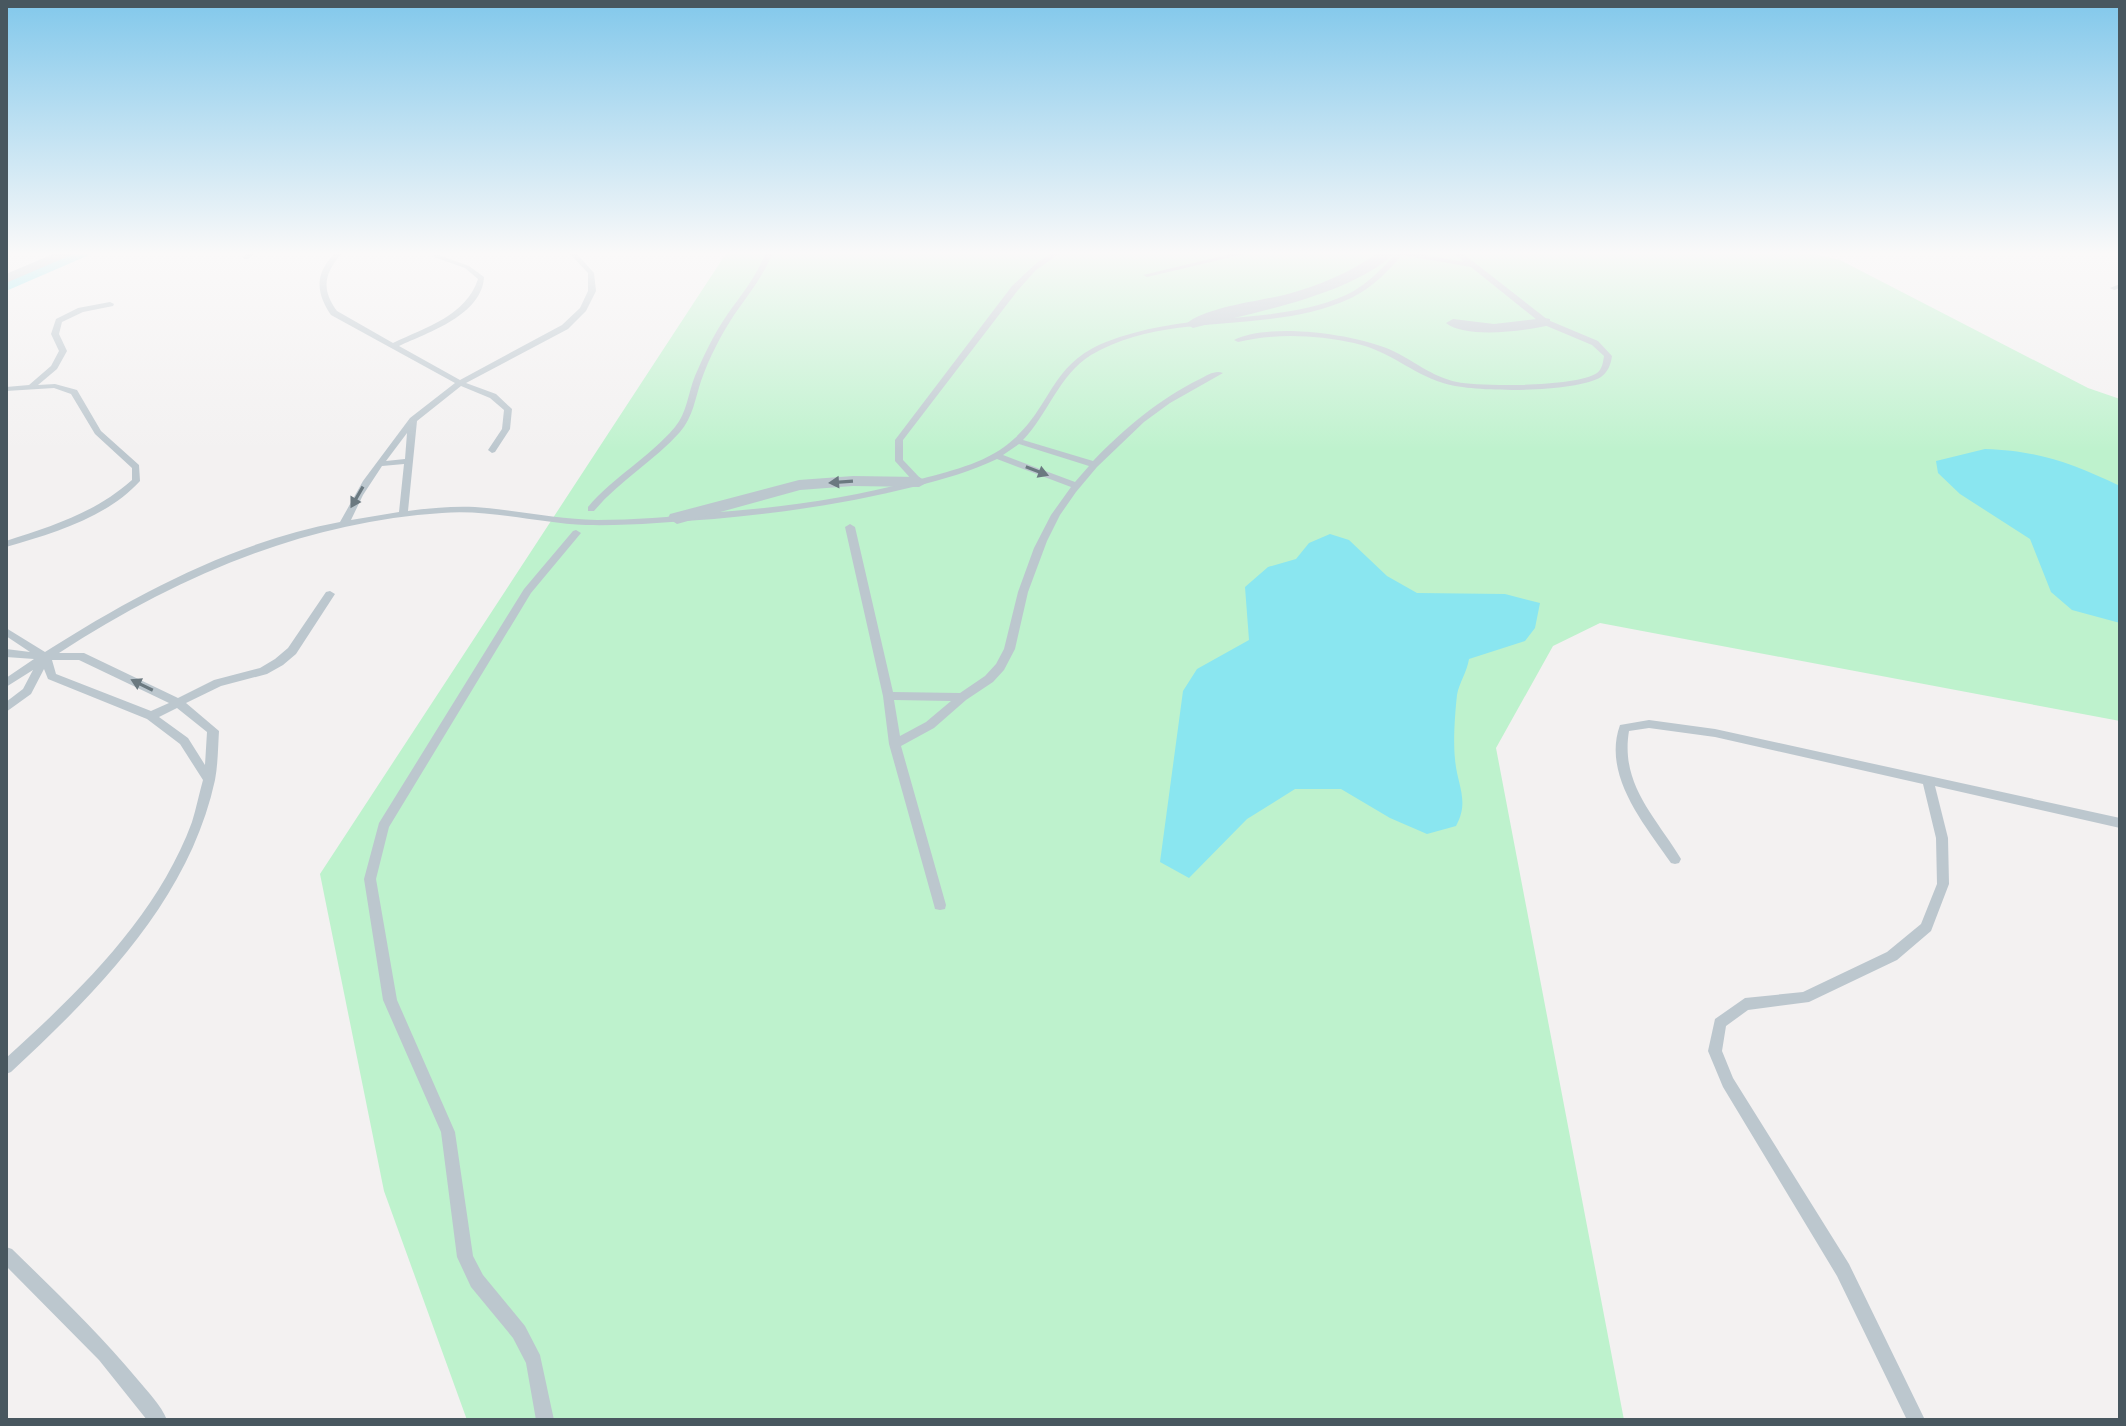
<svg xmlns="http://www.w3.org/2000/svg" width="2126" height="1426" viewBox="0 0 2126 1426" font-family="Quicksand,sans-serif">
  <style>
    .green { fill: #bef2cd }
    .water { fill: #8ae6f0 }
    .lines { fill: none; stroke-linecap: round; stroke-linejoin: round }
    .canal { fill: #8ae6f0; fill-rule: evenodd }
    .service { fill: #bcc7ce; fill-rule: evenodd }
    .minor { fill: #bcc7ce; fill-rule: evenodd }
    .oneway { fill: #6b7980 }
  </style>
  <rect width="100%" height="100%" fill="#f3f1f1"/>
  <path class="green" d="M727,252h1080l33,8 248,128 32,11v322l-520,-98 -47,23 -57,102 128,672h-1157l-83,-229 -64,-317z"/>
  <g class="water">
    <path d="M1985,449c55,2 86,14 135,37v137l-48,-13 -21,-18 -21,-53 -70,-45 -22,-21 -2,-12z"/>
    <path d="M1330,534l19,6 38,36 30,17 88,1 35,9 -5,25 -10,13 -56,18c-2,13 -10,24 -12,36 -2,18 -4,46 -2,64 2,26 15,42 1,67l-29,8 -37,-16 -49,-29h-46l-48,30 -58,59 -29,-16 23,-171 14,-22 52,-29 -4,-53 23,-20 28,-8 13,-16z"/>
  </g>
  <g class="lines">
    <path class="canal" d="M75,252h21l-90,39v-11z"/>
    <g class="service">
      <path d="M248,252h8l-8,7h-4l-1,-1z"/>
      <path d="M336,252h7c-18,20 -23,36 -6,59l56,32c33,-16 73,-27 85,-64l-13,-11 -31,-11v-2h4l31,11 15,11c-2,38 -55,55 -85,69l61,34 102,-55 18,-17 8,-17v-18l-20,-21h7l19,21 2,18 -10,20 -18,18 -102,54 30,11 16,15 -2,20 -15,23 -3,1 -4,-3 14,-21 2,-19 -14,-12 -29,-12 -44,35 -9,90c22,-3 44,-5 67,-4 41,3 81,12 122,13 37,0 74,-3 110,-7 70,-5 139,-14 206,-32l-18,-20v-21l117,-154c14,-12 31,-34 50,-34l-26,18 -18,20 -115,150v20l18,19c33,-9 69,-17 94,-41 38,-35 36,-74 91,-96 36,-14 76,-20 114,-23 42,-4 86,-6 126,-24 21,-10 36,-26 51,-43h12l55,10 -11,-10h8l87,68 50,21 14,15c-1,8 -4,16 -11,21 -26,16 -129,16 -158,6 -32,-10 -53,-32 -89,-40 -38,-8 -78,-10 -116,-1l-4,-2c35,-18 121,-6 157,10 22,10 41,27 66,32 24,5 120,5 140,-9 5,-4 6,-10 7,-17l-12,-11 -50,-21 -71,-57 -69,-12c-15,17 -30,33 -51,43 -80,38 -182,11 -260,57 -32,20 -43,59 -68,85l70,21c31,-32 66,-62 107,-82 8,-4 15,-9 23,-6l-53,30 -26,19 -47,45 -21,25 -16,23 -13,26 -19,51 -13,57 -11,21 -11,12 -27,18 -32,28 -33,18 45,159 -1,4 -5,1 -5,-1 -1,-4 -45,-161 -6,-48 -38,-169 5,-3 5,3 38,165 67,1 25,-17 11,-12 8,-15 14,-57 16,-44 17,-33 20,-28 -74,-28c-25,12 -53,20 -80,27 -67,17 -135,27 -203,33 -43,3 -85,7 -128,6 -48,-2 -96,-16 -144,-12 -140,9 -267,65 -383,140h25l94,45 36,-18 46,-12 15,-9 13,-11 38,-56 4,-1 5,3 -39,60 -13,11 -16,9 -46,12 -35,17 33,28c-1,16 -1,33 -4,49 -26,120 -117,211 -204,292l-5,2v-16c73,-66 151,-141 186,-236 4,-13 7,-28 11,-42l-23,-36 -33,-25 -99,-40 -4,-10 -13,25 -25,18v-10l17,-13 10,-19 -27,17v-9l28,-19 -28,-2v-8l24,3 -24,-16v-8l39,24c91,-58 189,-110 295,-130l23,-41 47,-63 45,-35 -124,-68c-16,-24 -16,-42 5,-63zM407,433l-2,26 -19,2zM1019,444l70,22 -14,16 -72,-27zM404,464l-5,48 -48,8 12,-25 19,-29zM52,660h27l90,43 -18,8 -95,-37zM894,700l57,1 -25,21 -26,14zM177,708l30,24 -2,33 -17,-27 -29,-21z"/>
      <path d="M766,252h7c-9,23 -25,43 -39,63 -13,20 -25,43 -33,66 -6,18 -8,36 -21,51 -26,29 -61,49 -86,79h-6v-4c25,-30 61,-49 87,-80 12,-14 13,-34 20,-51 9,-21 19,-42 32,-61 14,-20 30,-39 39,-63z"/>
      <path d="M1239,252h14l-106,25 -4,-2z"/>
      <path d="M2120,284v4l-6,2 -4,-2z"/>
      <path d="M110,302l4,2 -1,2 -30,6 -21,10 -3,12 8,17 -10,18 -19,16 17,-1 22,6 24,41 38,34 1,16c-34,37 -86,52 -134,66v-6c46,-15 89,-28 126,-61v-12l-37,-34 -24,-40 -17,-6 -48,3v-4l23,-2 22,-19 8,-15 -8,-17 5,-15 22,-11z"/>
      <path d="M576,530l5,3 -50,60 -142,234 -13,52 21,121 58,132 18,124 10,19 42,51 15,29 14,65h-18l-10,-57 -13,-25 -42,-51 -14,-30 -16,-125 -58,-132 -19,-121 15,-56 145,-234 49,-58z"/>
      <path d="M1649,720l66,9 405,89v10l-185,-42 13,52 1,46 -18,47 -34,29 -88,42 -61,8 -22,16 -4,25 11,27 116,186 76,156h-18l-70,-144 -114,-189 -15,-36 7,-32 30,-21 58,-6 84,-40 34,-28 16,-40 -1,-46 -13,-54 -208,-47 -66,-9 -20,3c-9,54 27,86 52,128l-2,4 -4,1 -4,-1c-27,-39 -69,-88 -51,-138z"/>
      <path d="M6,1247l6,2c43,42 87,84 126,131 10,12 23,25 29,40h-20l-48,-60 -93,-94z"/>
    </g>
    <g class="minor">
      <path d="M58,252h20l-72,31v-9z"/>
      <path d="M1379,252h17c-44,43 -144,61 -203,76l-7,-4c19,-17 75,-23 102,-30 33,-9 63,-22 91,-42z"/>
      <path d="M1545,318l5,1v6c-25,6 -84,14 -104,-2l7,-4 41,5z"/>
      <path d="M853,476l66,1 9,5 -9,5 -66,-1 -53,4 -123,34 -9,-6 2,-4 129,-34z"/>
    </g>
  </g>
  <defs><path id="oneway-solid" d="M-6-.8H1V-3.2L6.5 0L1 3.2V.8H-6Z" transform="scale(2)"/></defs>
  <g class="oneway">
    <use href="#oneway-solid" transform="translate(1037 471) rotate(21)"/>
    <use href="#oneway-solid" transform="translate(841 482) rotate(176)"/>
    <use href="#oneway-solid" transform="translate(357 497) rotate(120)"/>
    <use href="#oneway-solid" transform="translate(142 685) rotate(-154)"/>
  </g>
  <linearGradient id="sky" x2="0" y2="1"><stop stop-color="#82c8eb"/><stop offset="0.56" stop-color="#faf9f9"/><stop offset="1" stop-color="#faf9f9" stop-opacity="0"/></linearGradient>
  <rect width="2126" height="452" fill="url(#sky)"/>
  <rect width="2126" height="1426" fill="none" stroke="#48575f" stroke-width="16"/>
</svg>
